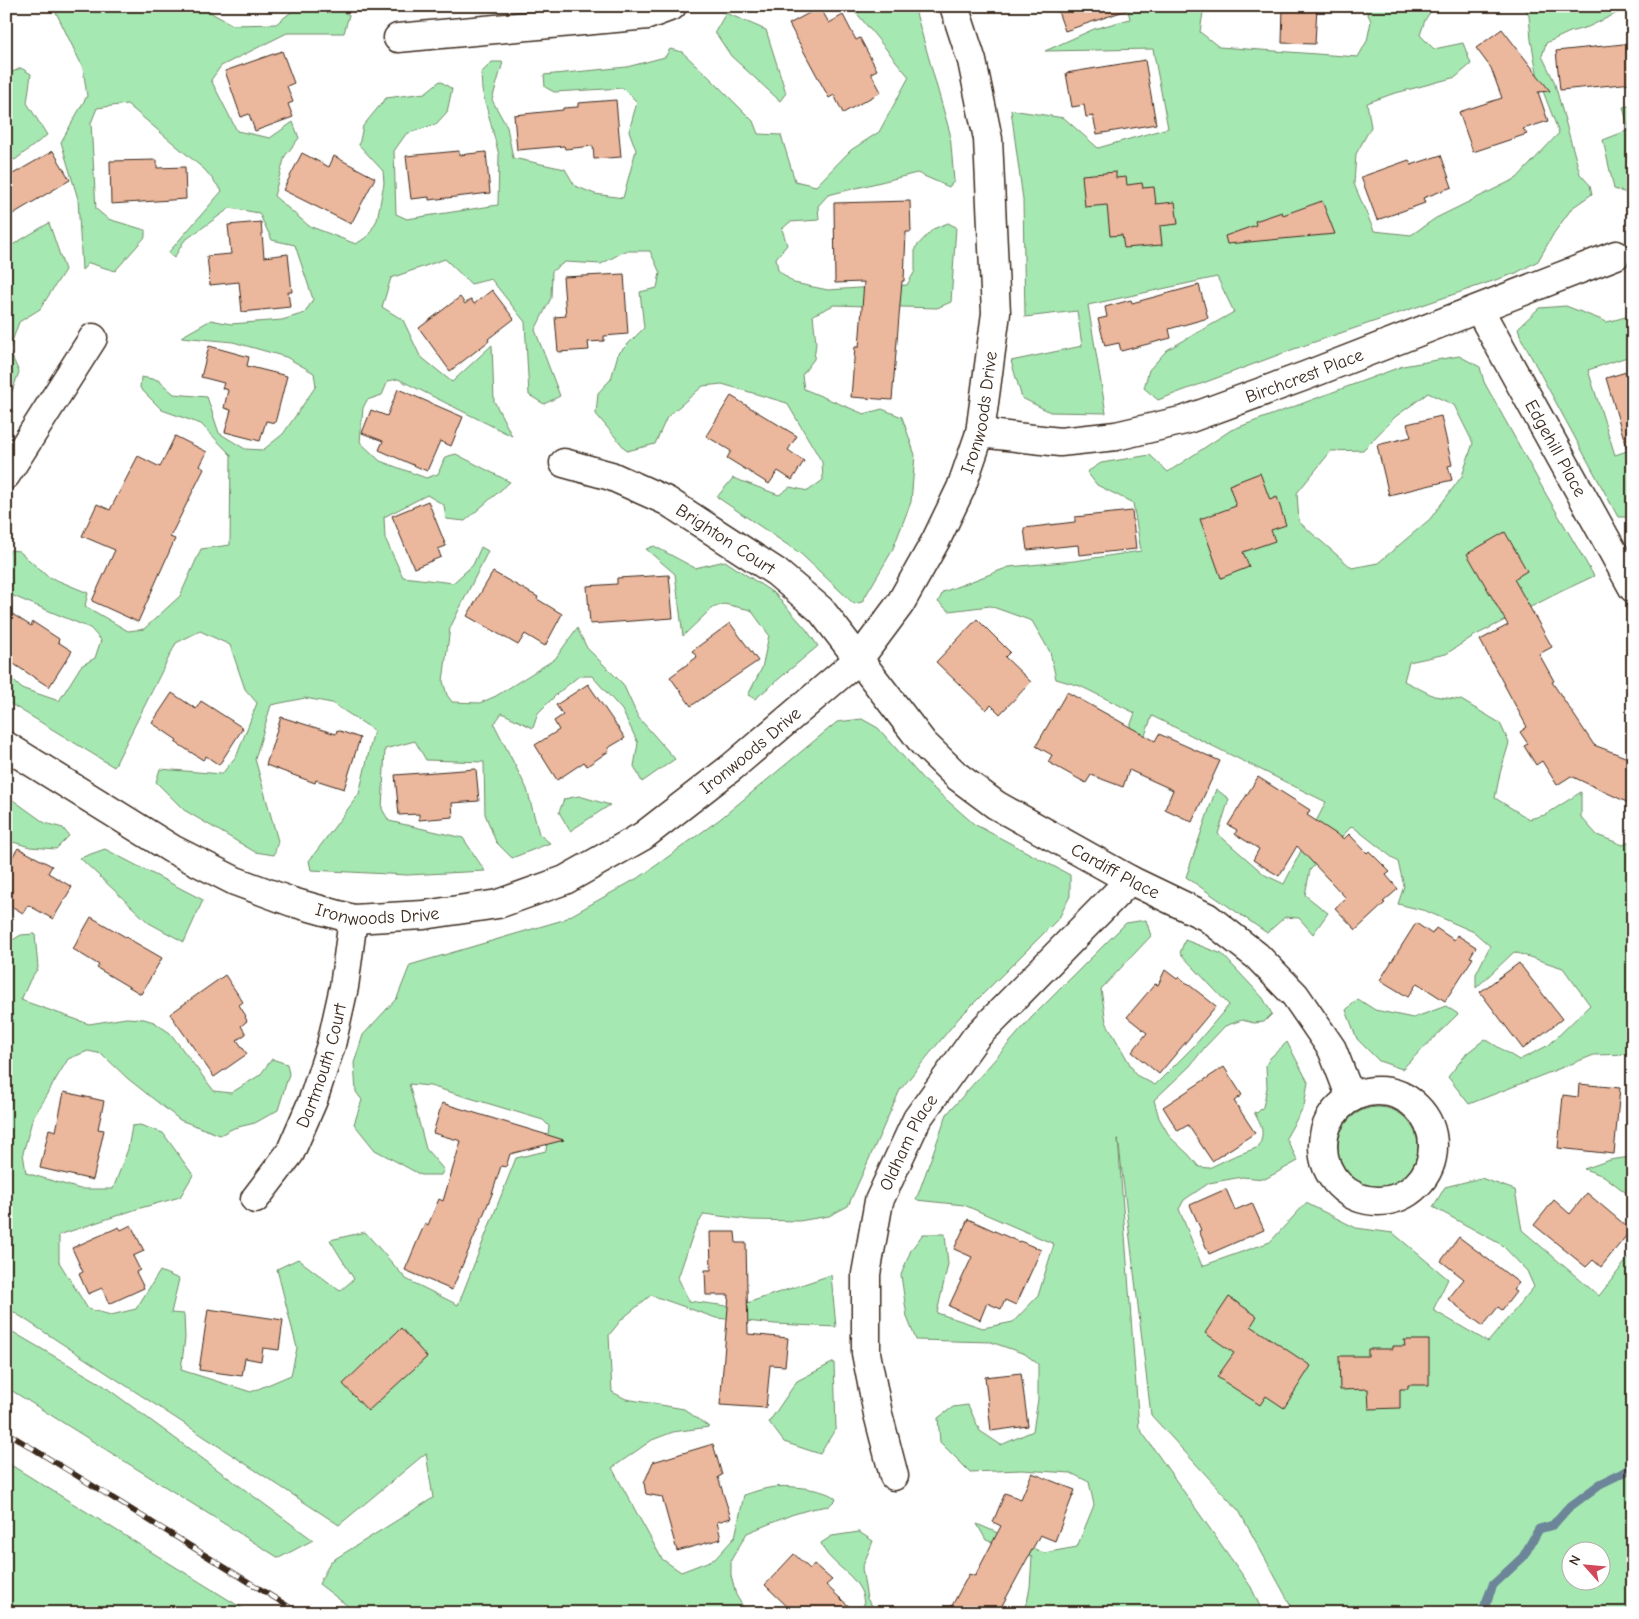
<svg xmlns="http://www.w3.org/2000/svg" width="1639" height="1619" viewBox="0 0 1639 1619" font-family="'Comic Neue',sans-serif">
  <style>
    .green { fill: #a6e8b2; stroke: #708968; fill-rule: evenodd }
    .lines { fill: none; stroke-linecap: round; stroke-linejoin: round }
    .stream { stroke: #6c8598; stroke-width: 9 }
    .building { fill: #ebb79d; stroke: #3b2a1e }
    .minor-casing { stroke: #3b2a1e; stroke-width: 31 }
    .minor { stroke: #fff; stroke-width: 28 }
    .rail-casing { stroke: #3b2a1e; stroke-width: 5.5 }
    .rail { stroke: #fff; stroke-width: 4; stroke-dasharray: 11; stroke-linecap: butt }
    .labels { text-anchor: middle; stroke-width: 5; stroke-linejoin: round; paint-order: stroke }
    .street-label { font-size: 18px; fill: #3b2a1e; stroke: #fff }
  </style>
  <rect width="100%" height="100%" fill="#fff"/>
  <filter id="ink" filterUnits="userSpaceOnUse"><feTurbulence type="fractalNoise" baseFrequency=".02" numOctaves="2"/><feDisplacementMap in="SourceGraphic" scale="10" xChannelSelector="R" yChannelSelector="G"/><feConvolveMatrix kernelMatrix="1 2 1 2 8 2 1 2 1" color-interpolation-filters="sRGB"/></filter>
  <g filter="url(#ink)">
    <g class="green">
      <path d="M53,6h154l6,8 20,11 43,-1 23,-18h33l17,9 -5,18h-57l-66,33 -10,14 26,51 33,7 23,-16 6,16 -14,18 -11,40 35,30 47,18 12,-8 9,-16 7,-37 -1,-12 -24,-26 4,-19 23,-28 39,-5 15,-12 12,8 -5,23 -11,12 -30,10 -12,17 2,63 11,5 91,-14 1,-50 -17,-65 -1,-17 11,-11h11l-11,38 15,27 6,31 52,11 10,17 20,8 28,4 13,-48 -7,-19 8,-29 -14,-14 -69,4 -9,-5 -1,-12 83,-8 38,-10 5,-8 12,3 26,24 45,45 5,13 23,1 14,46 21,5 35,-36 28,-18 30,-55 -50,-61 -12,-10h67l36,127 4,48 -5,6 -32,-14 -89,22 -10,11 1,14 -29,2 -8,7 5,16 -11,13 2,12 16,13 34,7 79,-5 8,-14v-23l18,-19 15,-6 8,4 -5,75 -14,6 -103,-3 -21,10 3,28 -2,16 -12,16 2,14 60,25 18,-5 20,8 13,38 -4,47 -19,49 -30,51 -8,2 -53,-50 -84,-57 16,-19 46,17 11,-8 18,4 15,-11 -1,-18 -35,-59 -65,-19 -19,2 -36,31 -12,27 -28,7 -31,-37 2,-21 13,-14 7,-25 26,-26 -4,-36 17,-4 3,-15 -10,-22h-25l-24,13 -36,-2 -13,9 -1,27 -16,32 25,66 -16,8 -15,-9 -4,-73 -34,-43 -20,5 -26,-25 -54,19 -9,29 21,13 17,36 32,26 40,-37 2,56 18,35 -114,-57 -10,2 -6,14 -15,5 -4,8 -3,34 20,19 46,17 12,-4 7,-17 11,-3 54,28 -45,39 -19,-2 -2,-14 -17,-10 -43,22 1,21 18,39 50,6 20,-18 8,-18 7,4 -38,77 -7,53 4,14 5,7 28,1 16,-7 59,-37 22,-31 10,20 36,36 15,33 37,42 -33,23 -8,-16 4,-23 -16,-33 -30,-34h-13l-21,17 -20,20 -5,15 -31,-15 -8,11 33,65 12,45 11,9 -38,15 -16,-16 -11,-28 -1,-52 -58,-2 -11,-19 -30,8 -3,60 7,12 74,17 22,33 -78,4 -96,-5 -2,-9 50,-67 15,-64 -42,-27 -27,-5 -34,7 -16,54 23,82 -4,14 -19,-3 -71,-42 -28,-28 4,-13 62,5 15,-19 20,-52 -12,-14 -15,-44 -30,-14 -24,12 -62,124 -108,-66v-28l15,15 38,13 22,-35 14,-8 6,-18 -11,-12 -84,-35v-33l4,-10 9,1 28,25 41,17 -3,13 43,25 16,-2 36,-33 21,-47 29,-4 1,-90 -30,-31 -39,-14 -22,-22 1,-11 17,3 16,14 33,3 12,36 26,16 18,1 20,-16 33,-48 -2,-13 -28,-16 -53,-15 -52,-5 30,-17 20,4 51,-4 23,-7 8,-14 -18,-54 -23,-5 -13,-27 -29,-5 -46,33 -10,17 -6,-5 54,-62 -17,-21 -78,-66 -30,4 -6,15 5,86 12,10 37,11v7l-30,34 -26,-8 -7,7 -4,-71 -17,-57 26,-46 -4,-28z"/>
      <path d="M1127,6h77l-4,26 19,15 139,10 9,-16 4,-20 -7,-15h70l-9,14 -5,15 14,14 29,-6 8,21 -15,13 -64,17 -25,9 4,24 -15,27 -2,30 20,47 37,4 25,-17 81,-40 42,-45 -21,-55 -7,-38 -2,-24 -5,-10h108l-44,21 -18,5 -24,11 -4,13 12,25 26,93 10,11 2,9 -20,14 -18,25 -16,28 -22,12 -222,76 -136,51 -14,-12 5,-18 18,-20 67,-38 -17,-35 -129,28 18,108 -56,-1 -28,-14 -11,-37 71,-15 -5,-35 -52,6 -2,-117 -12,-90 53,8 34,30 70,-20 -15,-79 -108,2 49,-22 36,-10z"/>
      <path d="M726,13l40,17 20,63 -6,8 -49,-45 -16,-24z"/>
      <path d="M21,68l10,6 -4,29 20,32 -32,25 -9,-5v-80z"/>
      <path d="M1633,105v90l-19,-6 -11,-49 26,-10 -6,-23z"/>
      <path d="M49,223l16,47 -25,39 -21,13 -10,28 10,22 -9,25 2,16 -6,6v-96l3,-5 -3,-3v-71l3,3z"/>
      <path d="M1566,306l41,16 26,-7v40l-45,15 27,85 18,-6v68h-15l-97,-179 -3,-10 21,-20z"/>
      <path d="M1459,356l21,11 4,15 63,114 47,80 -34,16 -88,45 -26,17 -37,8 -5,19 30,15 27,4 39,23 9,20 -9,30 -5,25 34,21 16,-4 36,-23v25l16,18 26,10 10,-5v214l-39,1 -125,49 -21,-27 19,-24 18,-14 34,21 30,-15 41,-40 -27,-37 -49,-16 -38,36v-14l14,-28 -16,-14 -48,-21 -28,-7 6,-18 -6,-24 -46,-36 -42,44 -5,25 23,18 -15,21 -14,-16 -14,-1 -18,16 -81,-56 30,-88 13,10 -11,35 47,41 19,9 42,-82 -174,-86 -17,47 -15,-9 15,-41 -55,-27 -24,-7 -6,-27 -18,-31 -42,-15 -41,5 -11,-9 5,-10 66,-25 65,-6 67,-10 -8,-48 -36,-18 -10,-13 14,-9 49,-8 18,17 63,-42 172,-64zM1428,393l26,12 19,38 -11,33 -32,43 -52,44 -26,5 -53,-46 -2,-29 34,-42 32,-1 32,-33z"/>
      <path d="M654,546l41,22 30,-7 50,33 31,35 12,17 -63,53 -7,-4 14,-27 7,-33 -18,-25 -27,-6 -12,4 -29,28 -8,-62 -29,-25z"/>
      <path d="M862,719l16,9 45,51 51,45 96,51v21l-11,22 -101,101 -58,71 -52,116 -19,10 -30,5 -48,-1 -47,-6 -10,17 -16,47 11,23 46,6 96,-32 5,52 -61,-3 -59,-6 -65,-23 -29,24 -13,16 3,57 14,7 58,10 25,18 -36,5 -21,8 -40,28 50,91 19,13 34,-13 20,-22 9,-42c10,-3 20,-7 31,-8 12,-2 53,2 61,12l-7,7 -18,3 -20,6 -44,18 -16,27v16l5,19 11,18h-390l-38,-29 11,-22 103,-64 -7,-45 -87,72 -333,-218v-363l15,-9 14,-1 3,34 -8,12 -9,20 68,24 37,-6 18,1 10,3 16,11 44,58 17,2 29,-18 12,-16 15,5 2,10 -11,36 -23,13 -21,5 -14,7 -40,-15 -53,-42 -25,-24 -14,-3 -20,8 -35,58 -10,36 3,20 54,16h33l15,-40 4,-23 8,-1 23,8 30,42 -13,22 -43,12 -78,26v27l29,47 23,6 25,-6 24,-38 19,8 -8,34 13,1 1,24 -4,32 70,22 40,-17 6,-27 -20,-79 21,-10 42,32 14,-12 -24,-39 35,-8 41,47 52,26 58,-147 30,-7 3,-25 -6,-6 -113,-34 -21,-2 17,65 18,21 -3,5h-20l-46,-25 -21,-26 8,-24 -6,-8 -2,-29 9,-28 34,-37 13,-33 153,-45 80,-45 77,-56 117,-97z"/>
      <path d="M6,795l39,28 18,5 6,8 -13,13 -26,-2 -24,-7z"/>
      <path d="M579,796l31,9 -40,26 -11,-19 5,-13z"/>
      <path d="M105,849l98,51 -19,42 -35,-19 -69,-65z"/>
      <path d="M1146,920l5,16 -50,53 5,33 30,53 19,10 40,-40 34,-40 -49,-52 5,-13 37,14 41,44 9,16 -8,8 -10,1 -12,-3 -17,6 -20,21 -15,19 -36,34 5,18 11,19 19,18 10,12 10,1 23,-11 27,-10c6,-17 3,-19 -5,-35l3,1 6,-6 4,-19 -1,-23 4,-7 17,-16 21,40 -4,24 -18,32 12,23 -33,18 -23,-2 -33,6 -25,17 -5,9 23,57 68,-24 36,-39 50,25 37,5 55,46 -15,31 55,32 46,-55 -7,-16 -25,-26 -69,-38 12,-20 36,-9 34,12 7,40 77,66 34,-44v361h-338l-56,-102 -88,-96 -33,-277 21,290 112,159 12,26h-238l5,-26 2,-30 -46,-17 -9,-16 67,29 33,-6 17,-42 -5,-23 -18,-9 -49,-3 -52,2 -30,-30 -2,-24 15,-11 15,-2 12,26 21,14 32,-14 5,-32v-35l-13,-10 -34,-12 -75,-2 -9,-23 -6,-42 10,-25 12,-16h22l3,30 -11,49 46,15 30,-6 25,-26 16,-52 -90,-39 -48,-5 31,-86 85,-97 94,-94zM1572,1552h30v30h-30z"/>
      <path d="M1358,999l17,11 38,8 33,-12 12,8 -56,55 -23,-8 -22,-22 -11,-29z"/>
      <circle cx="1378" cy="1147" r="40"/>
      <path d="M1630,1157l3,1v40l-29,-22 -20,-7 26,-9z"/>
      <path d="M6,1328l94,55 213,157 -34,18 -273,-171z"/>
      <path d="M834,1362l2,66 -16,26 -36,-12 -15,-20 28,-41z"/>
      <path d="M6,1462l244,151h-244z"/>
      <path d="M859,1532l14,9 -11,27 5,31 11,14h-14c0,-8 0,-17 -4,-24 -9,-18 -33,-27 -39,-46l11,-7z"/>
    </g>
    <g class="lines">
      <path class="stream" d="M1482,1613l11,-28 30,-28 16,-28 14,-4 14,-16 33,-25 33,-16"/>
    </g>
    <g class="building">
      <path d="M1056,6h70l1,4 -62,21z"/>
      <path d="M1283,6h34l-2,38 -33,-1z"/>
      <path d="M820,7l9,16 14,-8 13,25 4,-2 17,32 -6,3 10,19 -38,21 -9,-18 -5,3 -40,-74z"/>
      <path d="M1502,29l48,62 -12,1 10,29 -25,8 4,5 -54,18 -14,-40 43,-14 -11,-30 -15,-20z"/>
      <path d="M1633,43v40l-73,7 -4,-39z"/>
      <path d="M282,51l12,32 -7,3 6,16 -5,2 5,13 -38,14 -6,-17 -8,3 -16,-46z"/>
      <path d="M1145,60l11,64 -59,10 -4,-18 -7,1 -2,-12 -12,2 -6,-34z"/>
      <path d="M616,100l5,57 -27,2 -1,-13 -28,3 -1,-3 -47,4 -3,-35 49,-5v-2l15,-1v-4z"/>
      <path d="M53,151l17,29 -64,38v-40z"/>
      <path d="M459,151v4l27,-3 4,41 -61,7v-3l-18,2 -5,-43z"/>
      <path d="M302,153l27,14 5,-11 41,22 -24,46 -68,-34z"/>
      <path d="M1441,155l11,32 -29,11 2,5 -48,17 -16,-43 48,-17 2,5z"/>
      <path d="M157,160v8l28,-1 1,32 -75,5 -1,-43z"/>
      <path d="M1116,172v6l10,-1 1,8 15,-2 1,5 11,-1 2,17 19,-2 3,22 -18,2 2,19 -38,3 -2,-13 -12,1 -3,-31 -22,2 -3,-32z"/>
      <path d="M910,201l1,31h-5l-2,49h-2l-10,119 -41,-3 4,-50h4l5,-65 -29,1 -1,-80z"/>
      <path d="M1322,201l13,33 -108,10 -2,-8 31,-11 -1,-4 27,-9 1,3z"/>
      <path d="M261,222l3,35 24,-3 4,38h-4l2,15 -48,5 -3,-30 -29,3 -3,-29 24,-2 -3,-29z"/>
      <path d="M624,274l4,60 -24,2v5l-16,1 1,8 -31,2 -3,-35 11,-1 -3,-39z"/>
      <path d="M1199,285l9,33 -39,11 2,9 -50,13 -2,-8 -14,3 -7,-27 9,-2 -2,-10 26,-7 1,3z"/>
      <path d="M492,290l22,29 -26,20 1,2 -39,30 -31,-43 41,-31 5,7 6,-5 3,5z"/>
      <path d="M209,346l40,11 -2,9 40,10 -12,47 -9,-2 -6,20 -35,-9 6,-22 -7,-2 4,-18 -6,-2 2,-5 -23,-6z"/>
      <path d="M1633,370v78l-6,1 -21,-71z"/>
      <path d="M398,389l65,28 -12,29 -11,-5 -13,30 -48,-21 4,-9 -21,-8 9,-23 16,6z"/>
      <path d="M731,396l66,40 -9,14 16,11 -12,19 -14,-9 -9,13 -42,-26 4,-7 -25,-15z"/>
      <path d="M1441,416l11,49 -4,1 4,14 -63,15 -12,-50 34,-8 -4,-13z"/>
      <path d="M175,436l32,16 -7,14 4,3 -34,68 5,2 -37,83 -46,-21 23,-51 -33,-14 15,-32 13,6 28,-54 22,11z"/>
      <path d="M1260,473l10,27 7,-3 9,28 -15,5 4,11 -32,11 6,15 -28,11 -21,-59 36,-13 -7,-21z"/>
      <path d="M428,501l18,45 -8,3 3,8 -27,11 -22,-52z"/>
      <path d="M1132,511l4,38 -57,6 -1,-10 -51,5 -3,-22 51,-6v-5z"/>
      <path d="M1505,532l22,39 -13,8 38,68 -13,7 15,27 -2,1 42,63 39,15v45l-62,-29 -14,9 -15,-24 -6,4 -12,-19 4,-2 -8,-12 7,-5 -47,-87 28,-15 -41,-71z"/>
      <path d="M493,572l45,25 -1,2 25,15 -17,32 -20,-12 -7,11 -51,-29z"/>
      <path d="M669,575l4,43 -83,6 -3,-38 30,-2v-6z"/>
      <path d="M6,610l25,16 2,-4 26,17 -1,3 14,9 -23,36 -43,-28z"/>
      <path d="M977,619l33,33 -5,5 26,25 -31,32 -9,-9 -5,5 -50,-48z"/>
      <path d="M730,623l28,38 -67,45 -21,-29 27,-20 -5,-6z"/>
      <path d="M588,684l37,54 -17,10 1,3 -22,15 -3,-4 -27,18 -22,-35 24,-15 -5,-9 9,-6 -7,-10z"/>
      <path d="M1067,692l88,49 4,-7 61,27 -28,61 -27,-13 8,-19 -44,-20 -6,17 -32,-12 -5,8 -38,-21 4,-7 -16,-9z"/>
      <path d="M172,693l24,16 5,-8 42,27 -24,37 -13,-9 -3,4 -28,-18 2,-2 -25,-17z"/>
      <path d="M281,717l55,17 1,-4 23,8 -16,51 -28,-9 -1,3 -49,-18z"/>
      <path d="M476,769l3,32 -27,2 1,14 -34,3v-6l-20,1 -4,-40z"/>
      <path d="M1258,777l52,33 -3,5 37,24 5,-5 18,19 2,-2 21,21 -4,3 12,14 -15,13 2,1 -29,27 -21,-22 11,-10 -49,-52 -18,30 -26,-16 6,-11 -24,-15 2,-4 -9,-5z"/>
      <path d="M18,848l34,18 -4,7 24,14 -19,32 -25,-14 -5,8 -17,-10v-36z"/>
      <path d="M91,917l71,41 -21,36 -44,-26 2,-3 -26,-16z"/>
      <path d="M1416,923l16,11 4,-6 18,12 3,-5 19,12 -6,10 3,1 -28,43 -28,-18 -9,14 -28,-17z"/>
      <path d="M1519,963l43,56 -39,30 -43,-57z"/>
      <path d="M1165,970l12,9 2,-2 37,29 -57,68 -27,-22 15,-19 -20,-16 28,-33 3,1z"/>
      <path d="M225,975l18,27 -4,3 7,11 -1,1 2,4 -6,5 5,8 -9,6 10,14 -33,23 -44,-63z"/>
      <path d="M1224,1067l18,28 -8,6 21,32 -43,28 -24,-36 -10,6 -15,-24z"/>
      <path d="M1579,1084l41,4 -6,66 -56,-6 5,-53 15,2z"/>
      <path d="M64,1092l40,9 -6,28 6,1 -11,50 -53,-12 9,-39 7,2z"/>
      <path d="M442,1103l122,37 -54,14 -4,13 -5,-1 -9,28 -40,96 -47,-20 20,-47 3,2 11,-26 4,2 18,-60 -28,-8z"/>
      <path d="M1226,1189l9,21 17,-7 12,27 -55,24 -10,-23 2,-1 -11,-25z"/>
      <path d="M1587,1193l44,37 -30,37 -8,-7 -7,7 -52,-42 20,-25 16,14z"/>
      <path d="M968,1219l51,23 1,-1 21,9 -25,55 -11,-5 -4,9 -14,-6 -7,17 -31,-14 23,-49 -18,-8z"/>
      <path d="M131,1225l13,26 -11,5 7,14 -4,2 8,16 -35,16 -7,-16 -14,6 -9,-20 4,-2 -11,-24 47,-21 2,3z"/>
      <path d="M710,1232h25l1,11h10l2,91 40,4 -3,28 -15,-1 -4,43 -46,-3 9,-110h-23l-1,-25h6z"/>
      <path d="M1459,1237l60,46 -6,7 3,2 -14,18 -4,-3 -15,19 -35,-27 16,-20 -23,-18z"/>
      <path d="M1229,1297l28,19 -6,10 60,40 -27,42 -18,-12 -6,9 -43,-28 17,-24 -29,-20z"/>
      <path d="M208,1309l75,11 -4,30 -16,-2 -2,13 -16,-3 -3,18 -43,-6z"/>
      <path d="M401,1328l26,29 -59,54 -25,-27z"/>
      <path d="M1404,1340h25v45h-21v4h-8v19l-31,1 -1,-20 -28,1 -1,-34h29v-7h25v-3h12z"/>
      <path d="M1021,1373l7,53 -37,5 -6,-54z"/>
      <path d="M713,1444l9,31 -4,2 13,41 -14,4 4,17 -44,12 -15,-54 -16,-3 -2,-11 9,-21z"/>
      <path d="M1032,1473l43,17 -20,51 -15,-6 -42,78h-50l21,-39 6,2 26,-50 -8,-4 12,-29 16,6z"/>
      <path d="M794,1554l16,15 4,-5 18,16 -6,5 30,28h-62l-29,-28z"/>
    </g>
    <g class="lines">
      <g class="minor-casing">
        <g id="minor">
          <path d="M398,38l250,-23 24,-9"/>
          <path id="s1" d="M1479,309l154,279"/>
          <path id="s2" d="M980,433l80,9 56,-6 69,-16 120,-44 311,-121"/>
          <path id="s3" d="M564,463l47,13 56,25 109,71 45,38 102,133 34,33 39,29 134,75 77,37 50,39 38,39 37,54 19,49"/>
          <path d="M6,475l87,-137"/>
          <path id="s4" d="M6,746l166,103 63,32 57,21 61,17 71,-4 74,-11 67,-24 78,-44 89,-69 127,-108 41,-55 36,-64 25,-52 19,-55 16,-120 -8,-174 -16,-78 -18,-55"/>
          <circle cx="1378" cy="1146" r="55"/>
          <path id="s5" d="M255,1199l35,-46 23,-53 18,-55 13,-58 9,-68"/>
          <path id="s6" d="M894,1476l-16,-62 -12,-61v-79l13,-73 38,-82 59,-82 154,-157"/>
        </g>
      </g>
      <use href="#minor" class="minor"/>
      <g class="rail-casing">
        <path id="rail" d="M6,1432l293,181"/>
      </g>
      <use href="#rail" class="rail"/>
    </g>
  </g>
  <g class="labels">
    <g class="street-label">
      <text dy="6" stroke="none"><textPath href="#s2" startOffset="335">Birchcrest Place</textPath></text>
      <text dy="6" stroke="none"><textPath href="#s4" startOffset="1254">Ironwoods Drive</textPath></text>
      <text dy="6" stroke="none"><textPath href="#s1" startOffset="159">Edgehill Place</textPath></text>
      <text dy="6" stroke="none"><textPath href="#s3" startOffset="180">Brighton Court</textPath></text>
      <text dy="6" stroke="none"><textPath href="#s4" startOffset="834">Ironwoods Drive</textPath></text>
      <text dy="6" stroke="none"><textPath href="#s3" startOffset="699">Cardiff Place</textPath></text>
      <text dy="6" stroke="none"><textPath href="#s4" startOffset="414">Ironwoods Drive</textPath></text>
      <text dy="6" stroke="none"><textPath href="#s5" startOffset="151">Dartmouth Court</textPath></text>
      <text dy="6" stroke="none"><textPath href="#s6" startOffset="345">Oldham Place</textPath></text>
    </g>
  </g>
  <rect width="1639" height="1619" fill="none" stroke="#fff" stroke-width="25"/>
  <rect x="12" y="12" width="1614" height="1594" fill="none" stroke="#3b2a1e" stroke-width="2" filter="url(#ink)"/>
  <g transform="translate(1586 1566) rotate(297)"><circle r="24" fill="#ffffff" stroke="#b1aaa5"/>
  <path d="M0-4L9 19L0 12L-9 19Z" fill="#d1495b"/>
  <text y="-8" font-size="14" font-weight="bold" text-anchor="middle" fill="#3b2a1e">N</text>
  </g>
</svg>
